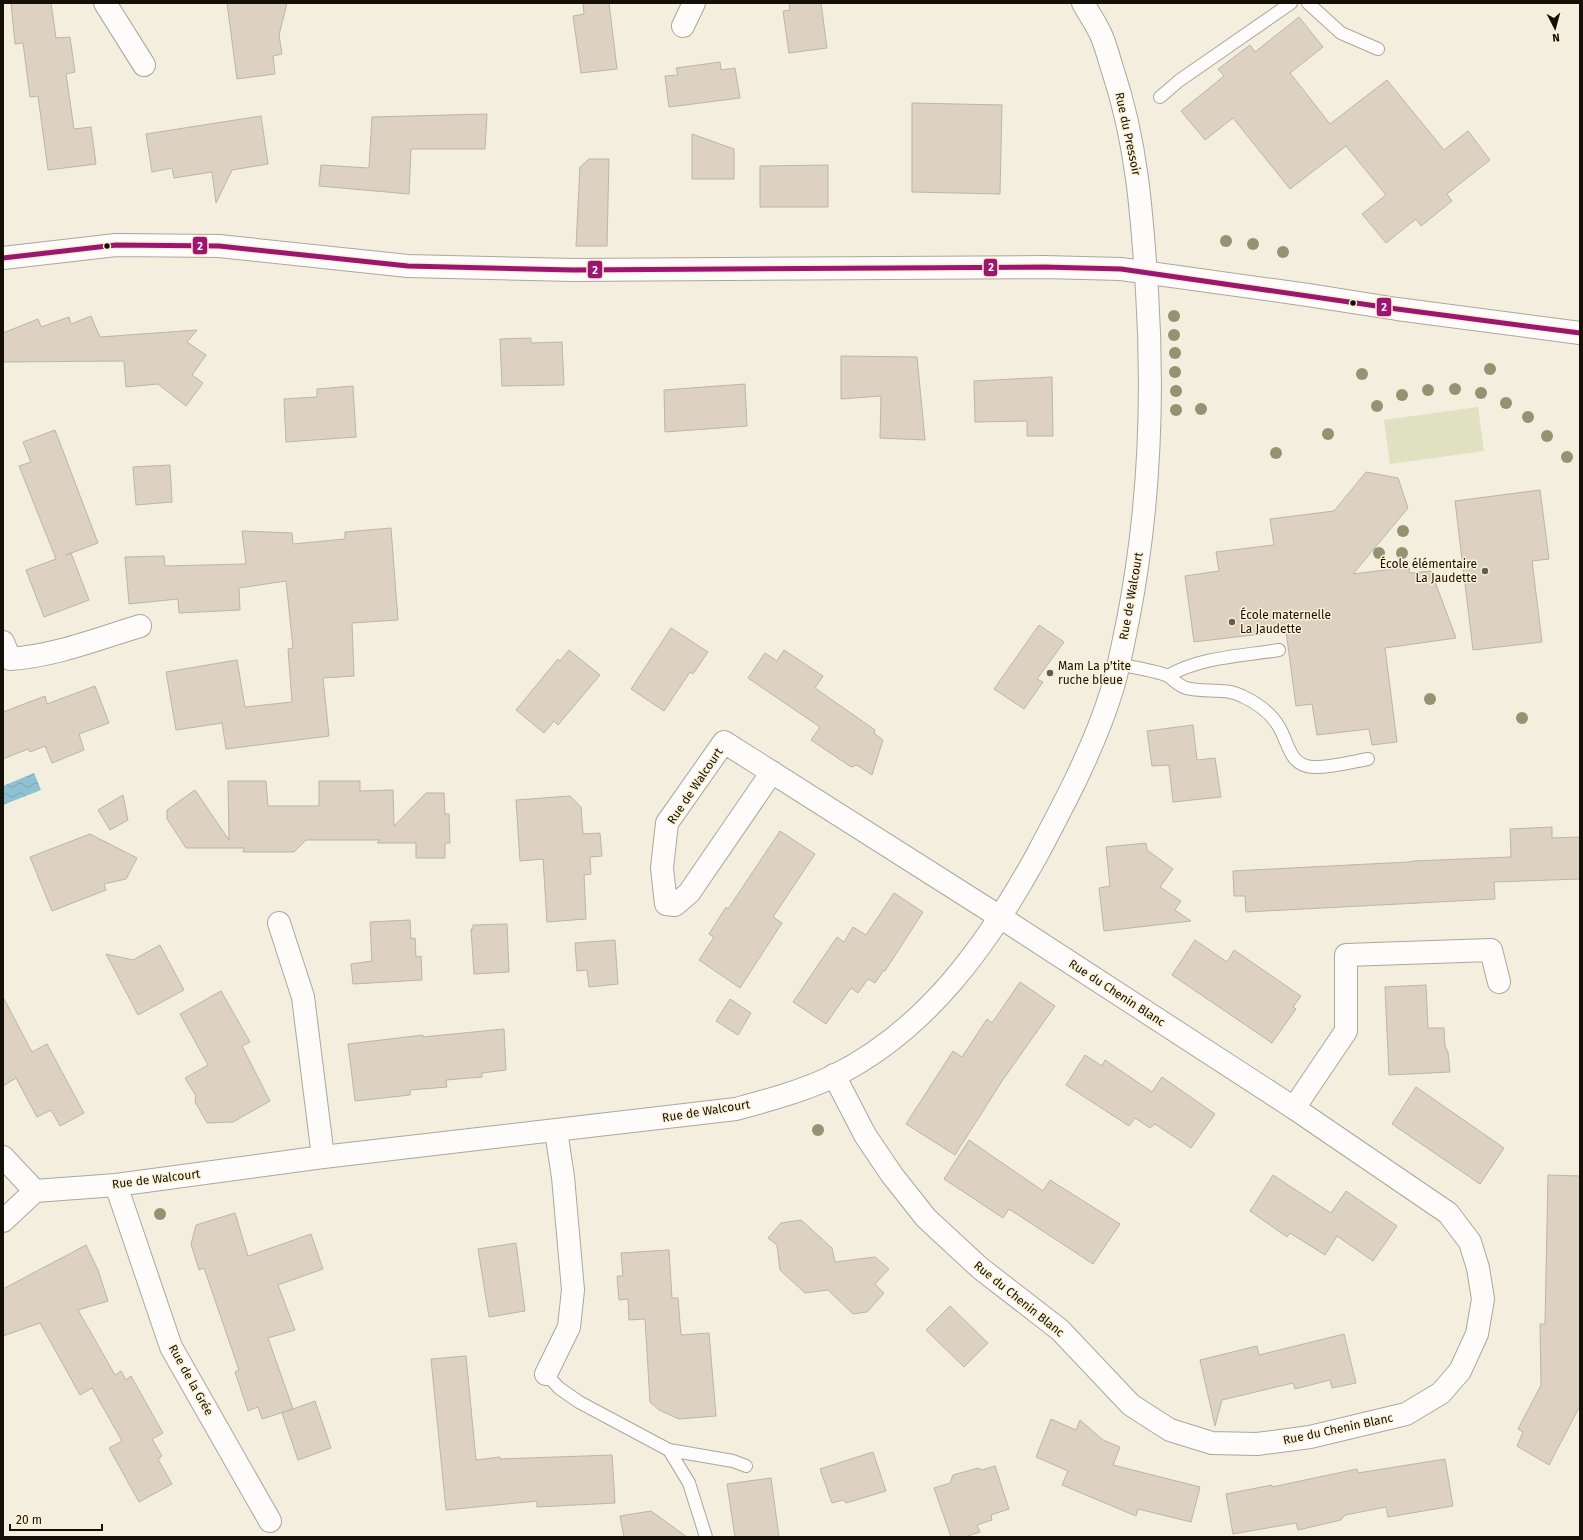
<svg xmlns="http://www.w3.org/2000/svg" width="1583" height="1540" viewBox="0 0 1583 1540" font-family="'Fira Sans',sans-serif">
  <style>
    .grass { fill: #e0e1c1 }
    .water { fill: url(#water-waves) }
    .building { fill: #ddd1c1; stroke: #bbb5ab }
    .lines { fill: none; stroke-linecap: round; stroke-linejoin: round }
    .lane-casing { stroke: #aca79c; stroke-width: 14 }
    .street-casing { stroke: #aca79c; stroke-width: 24 }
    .secondary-casing { stroke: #aca79c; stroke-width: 24 }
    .lane { stroke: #fdfcfa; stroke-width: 12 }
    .street { stroke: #fdfcfa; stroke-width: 22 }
    .secondary { stroke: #fdfcfa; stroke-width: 22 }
    .bus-1-casing { stroke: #fdf1d6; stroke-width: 8 }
    .bus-1 { stroke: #9b1670; stroke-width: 5 }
    .tree { fill: #939372 }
    .bus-dot { fill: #141007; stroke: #fdf1d6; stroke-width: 1.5 }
    .poi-dot { fill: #625e53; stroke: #fdf1d6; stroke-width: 1.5 }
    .labels { text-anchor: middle; stroke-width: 3; stroke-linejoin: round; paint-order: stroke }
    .street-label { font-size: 12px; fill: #141007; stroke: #fdf1d6 }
    .poi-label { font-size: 12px; fill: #141007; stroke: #fdf1d6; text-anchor: start }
    .line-badge { stroke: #fdf1d6; stroke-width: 1.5 }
    .badge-label { font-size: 11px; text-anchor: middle; font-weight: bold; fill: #fff }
  </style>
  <defs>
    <pattern id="water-waves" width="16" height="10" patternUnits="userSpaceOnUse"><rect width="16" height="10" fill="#8ec2d3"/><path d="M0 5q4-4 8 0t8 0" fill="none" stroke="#7aa6b4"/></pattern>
  </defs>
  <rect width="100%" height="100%" fill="#f4eedf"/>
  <path class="grass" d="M1478,407l6,44 -94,13 -6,-44z"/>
  <path class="water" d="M34,773l7,17 -38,15v-19z"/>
  <g class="building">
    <path d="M11,3h40l5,35 14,-1 5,35 -9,2 8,55 17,-2 5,37 -48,6 -10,-74 -8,1 -7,-54 -8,1z"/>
    <path d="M227,3h60l-8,32 3,19 -9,2 2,18 -38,5z"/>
    <path d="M583,3h26l8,66 -36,4 -8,-57 11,-2z"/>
    <path d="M789,3h32l6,45 -38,5 -6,-42 7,-1z"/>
    <path d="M1299,17l24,30 -33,26 40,51 57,-44 57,70 24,-19 22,29 -43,34 5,7 -31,25 -5,-7 -30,24 -24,-29 24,-19 -40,-49 -56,43 -57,-71 -28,22 -24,-29 43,-35 -6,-7 32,-24 5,7z"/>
    <path d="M720,62l1,8 14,-2 5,30 -71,9 -4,-31 13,-1 -2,-7z"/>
    <path d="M912,103l90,2 -2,89 -88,-2z"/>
    <path d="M487,114l-2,35h-74l-2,45 -90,-8 2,-21 48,3 3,-51z"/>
    <path d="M261,116l7,48 -36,6 -16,33 -4,-31 -38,6 -2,-10 -20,4 -6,-38z"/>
    <path d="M692,134l42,15v30h-42z"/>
    <path d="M589,159h20l-2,87h-31l4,-79z"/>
    <path d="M828,165v42h-68v-41z"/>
    <path d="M91,316l9,21 97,-7 -10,12 19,13 -14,20 11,8 -17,23 -28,-22 -32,3 -2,-26 -121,1v-29l35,-14 3,8 28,-10 2,7z"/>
    <path d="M531,338v5l31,-1 2,43 -62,1 -2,-47z"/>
    <path d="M841,356l76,1 8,83 -45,-2 1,-42 -40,3z"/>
    <path d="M1052,377l1,59h-26v-15l-52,1 -1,-41z"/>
    <path d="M745,384l2,42 -82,6 -1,-42z"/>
    <path d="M353,386l3,51 -70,5 -2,-43 33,-2v-8z"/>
    <path d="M55,430l43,113 -32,12 5,-2 18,47 -45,17 -18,-47 30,-11 -37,-93 12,-4 -8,-20z"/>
    <path d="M170,465l2,37 -36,3 -3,-38z"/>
    <path d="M1366,472l32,6 10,30 -55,66 56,-7 1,6 21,-2 25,67 -71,10 12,94 -25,3 -3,-16 -52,6 -5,-31 -16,2 -10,-75 -92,11 -9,-66 34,-5 -3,-19 58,-7 -4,-26 64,-8z"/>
    <path d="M1540,490l9,69 -17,2 10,81 -69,8 -18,-149z"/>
    <path d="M391,528l7,92 -46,3 2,53 -31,2 6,58 -103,13 -4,-26 -46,7 -10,-58 71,-12 8,47 47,-5 -4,-53 5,-1 -7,-67 -47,7 1,22 -61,3 -1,-14 -49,5 -4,-47 39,-1 1,10 81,-2 -4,-33 50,2 1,11 52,-5v-7z"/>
    <path d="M1039,625l25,17 -27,37 6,3 -19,27 -30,-20z"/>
    <path d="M671,628l37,24 -15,22 -3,-2 -26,39 -33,-22z"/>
    <path d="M569,650l31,25 -42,50 -4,-4 -10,12 -28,-23 42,-51 2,2z"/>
    <path d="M784,650l39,26 -8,12 60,42 -1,3 9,7 -11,35 -15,-10 -6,2 -40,-27 9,-13 -72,-49 17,-25 12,8z"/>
    <path d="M95,686l14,37 -30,11 5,16 -32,13 -7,-17 -15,6 -2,-3 -25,10v-47l42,-16 2,8z"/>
    <path d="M1193,725l4,35 18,-2 6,39 -48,5 -4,-37 -17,1 -5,-35z"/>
    <path d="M228,781h38l2,25h51v-25h41v10l33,-1 1,36 32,-33h18l1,21h4l1,29h-5v15h-29v-15h-39l3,-3h-74l-12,12h-51l1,-4h-58l-19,-29v-9l28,-20 34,50z"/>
    <path d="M123,795l5,25 -18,10 -12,-20z"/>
    <path d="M570,796l11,11 2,27 17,-1 2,23 -12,1 1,17 -7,1 2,44 -39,3 -4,-63 -23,2 -4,-61z"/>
    <path d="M1552,827v11l28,-1v42l-86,3 1,17 -249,13 -1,-16h-11l-1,-25 175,-9 6,-1 97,-4 -1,-28z"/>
    <path d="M780,831l35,23 -42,63 9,6 -42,65 -41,-28 15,-23 -5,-3 17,-27 2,2z"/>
    <path d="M90,834l47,24 -11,21 -22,5 2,6 -54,21 -22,-54z"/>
    <path d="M1146,843l1,7 26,19 -13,18 21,14 -6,9 16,11 -87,10 -5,-43 11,-2 -4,-39z"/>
    <path d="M894,893l29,19 -38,59 -1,-1 -9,13 -7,-4 -10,14 -7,-5 -25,36 -33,-22 44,-65 7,5 9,-15 13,8z"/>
    <path d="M410,920l1,19 4,-1 1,19 5,-1 1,24 -69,4 -2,-20 21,-3 -2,-39z"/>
    <path d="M507,924l2,48 -35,2 -3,-45h2v-4z"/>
    <path d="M615,940l3,44 -29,3 -2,-17 -10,1 -2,-28z"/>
    <path d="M1195,940l32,22 7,-12 67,46 -8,11 3,2 -24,34 -100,-68z"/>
    <path d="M160,945l24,45 -46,25 -32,-61 27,6z"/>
    <path d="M1020,982l35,24 -53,75 -47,74 -49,-31 47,-73 9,6 25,-38 5,4z"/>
    <path d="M1426,985l2,43h16l1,18 3,6 2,20 -61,3 -4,-88z"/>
    <path d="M221,991l29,51 -8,4 28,55 -37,21 -26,1 -12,-21 1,-6 -11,-18 23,-13 -28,-51z"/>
    <path d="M3,997l29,55 15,-8 37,69 -24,13 -9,-16 -14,7 -21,-39 -13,8z"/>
    <path d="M730,999l21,14 -13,22 -22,-14z"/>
    <path d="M504,1029l2,41 -24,3v4l-36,3 1,7 -37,3v5l-55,6 -7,-57 75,-9v2z"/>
    <path d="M1085,1055l17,11 3,-6 47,32 10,-15 53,37 -24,34 -36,-24 -5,4 -15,-10 -6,8 -63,-41z"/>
    <path d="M1416,1087l88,61 -24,36 -88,-60z"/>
    <path d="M969,1140l74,51 7,-11 70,44 -27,40 -84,-55 -6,9 -59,-39z"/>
    <path d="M1273,1175l58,38 15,-22 51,35 -24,35 -36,-25 -12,19 -35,-22 -3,4 -37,-26z"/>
    <path d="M1548,1175l32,1v230l-31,59 -32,-19 6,-14 -5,-3 23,-44 -1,-61h5z"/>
    <path d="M235,1213l13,43 63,-22 12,35 -45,16 17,45 -27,8 25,71 -31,10 -4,-12 -10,4 -13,-39 4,-2 -35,-102 -5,2 -8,-26 5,-19z"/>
    <path d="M801,1220l31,28 3,14 40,-5 14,12 -14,15 9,9 -17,19 -14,2 -25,-24 -23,3 -25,-23 -3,-25 -9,-7 13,-15z"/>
    <path d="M516,1243l9,68 -36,6 -11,-68z"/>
    <path d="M86,1245l12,25 10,31 -30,9 37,65 6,-4 5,9 5,-4 32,57 -11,6 10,17 -4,3 14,25 -33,18 -30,-54 13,-7 -30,-53 -12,7 -40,-72 -37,13v-47z"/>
    <path d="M669,1250l3,48h6l3,37 28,-2 7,83 -37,3 -20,-9 -9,-8 -5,-83 -16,1 -1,-21 -9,1 -2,-24h6l-2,-23z"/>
    <path d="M950,1306l38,37 -24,24 -38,-37z"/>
    <path d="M1344,1334l12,49 -24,5 -2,-8 -35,9 -2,-6 -71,17 -7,26 -15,-66 57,-14 2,9z"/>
    <path d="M466,1356l10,104 24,-3v2l112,-4 3,48 -78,4v-6l-91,9 -15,-151z"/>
    <path d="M315,1401l16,47 -33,12 -16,-47z"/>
    <path d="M1051,1419l25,11 4,-10 23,20 17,7 -7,18 87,22 -9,35 -53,-13 -2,7 -74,-31 6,-14 -32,-14z"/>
    <path d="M873,1452l13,39 -40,12 -3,-3 -11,3 -12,-34z"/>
    <path d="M1445,1459l8,47 -65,11 -2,-10 -41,8 -4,5 -43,10 -2,-7 -63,11 -7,-40 46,-9v2l85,-18 1,4z"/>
    <path d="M995,1466l14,43 -18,6 1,5 -15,5 3,7 -15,5h-14l-17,-49 16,-5 3,-8 25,-7 4,2z"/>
    <path d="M771,1478l8,59h-44l-8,-53z"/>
    <path d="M651,1511l36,26h-63l-4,-21z"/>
  </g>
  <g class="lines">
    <g class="lane-casing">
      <g id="lane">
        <path d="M1308,3l33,30 37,16"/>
        <path d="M1160,97l20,-17 111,-77"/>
        <path d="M1118,664c12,3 40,7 50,12 6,4 10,9 18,12 18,5 39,-1 56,8 15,7 29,17 37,31 10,16 10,39 34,40 18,1 37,-5 55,-8"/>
        <path d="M1168,676c32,-19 74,-20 111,-26"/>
        <path d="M546,1374l13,14 20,14 90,48 64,11 13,5"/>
        <path d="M669,1450l20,33 17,54"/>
      </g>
    </g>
    <g class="street-casing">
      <g id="street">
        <path d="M105,3l39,62"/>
        <path d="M683,26l11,-23"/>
        <path d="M3,642l7,17c45,-3 87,-20 130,-33"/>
        <path d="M772,772l-83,121 -14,12 -9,-1 -4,-36 5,-45 57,-81 276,175 294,191 154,105 22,29 8,26 5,31 -6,35 -17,37 -19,22 -35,21 -96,23 -53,7 -45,-1 -42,-13 -39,-25 -71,-75 -80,-62 -54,-50 -34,-43 -27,-40 -31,-60"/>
        <path d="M279,923l24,74 20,160"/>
        <path d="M1294,1108l52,-77v-76l145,-5 8,32"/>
        <path d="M3,1157l32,34 81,-6 207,-28 413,-48c33,-9 67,-18 98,-33 93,-46 154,-132 203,-221 28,-53 57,-107 75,-165 7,-23 11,-47 16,-70 21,-108 26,-218 19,-329 -5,-77 -10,-149 -35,-223 -3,-10 -6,-21 -10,-31 -5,-12 -13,-23 -19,-34"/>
        <path d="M116,1185l55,162 99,174"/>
        <path d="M3,1221l32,-30"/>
        <path d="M546,1374l23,-47 4,-37 -10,-113 -7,-46"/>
      </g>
    </g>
    <g class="secondary-casing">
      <path id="secondary" d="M3,258l113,-13 103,1 189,20 165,4 471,-3 77,2 187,26 89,14 183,24"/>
    </g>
    <use href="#lane" class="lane"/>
    <use href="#street" class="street"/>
    <use href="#secondary" class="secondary"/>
    <g class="bus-1-casing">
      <path id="bus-1" d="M3,258l113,-13 103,1 189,20 165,4 471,-3 77,2 276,40 183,24"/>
    </g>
    <use href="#bus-1" class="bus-1"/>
  </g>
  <g class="tree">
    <circle cx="1226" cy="241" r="6"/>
    <circle cx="1253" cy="244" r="6"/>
    <circle cx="1283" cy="252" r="6"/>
    <circle cx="1174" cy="316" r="6"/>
    <circle cx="1174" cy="335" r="6"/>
    <circle cx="1175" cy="353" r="6"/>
    <circle cx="1490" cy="369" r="6"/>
    <circle cx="1175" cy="372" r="6"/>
    <circle cx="1362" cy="374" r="6"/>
    <circle cx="1455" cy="389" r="6"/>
    <circle cx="1428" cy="390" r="6"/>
    <circle cx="1176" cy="391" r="6"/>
    <circle cx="1481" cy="393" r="6"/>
    <circle cx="1402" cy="395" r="6"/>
    <circle cx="1506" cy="403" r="6"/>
    <circle cx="1377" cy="406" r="6"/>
    <circle cx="1201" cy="409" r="6"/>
    <circle cx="1176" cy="410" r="6"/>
    <circle cx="1528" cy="417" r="6"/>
    <circle cx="1328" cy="434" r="6"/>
    <circle cx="1547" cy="436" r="6"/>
    <circle cx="1276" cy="453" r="6"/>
    <circle cx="1567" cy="457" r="6"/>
    <circle cx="1403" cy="531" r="6"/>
    <circle cx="1379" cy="553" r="6"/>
    <circle cx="1402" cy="553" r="6"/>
    <circle cx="1430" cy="699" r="6"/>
    <circle cx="1522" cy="718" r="6"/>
    <circle cx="818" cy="1130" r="6"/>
    <circle cx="160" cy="1214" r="6"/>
  </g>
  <g class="bus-dot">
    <circle cx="107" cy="246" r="3.5"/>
    <circle cx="1353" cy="303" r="3.5"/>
  </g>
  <g class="poi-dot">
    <circle cx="1485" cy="571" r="4"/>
    <circle cx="1232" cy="622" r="4"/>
    <circle cx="1050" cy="673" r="4"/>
  </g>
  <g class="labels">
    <g class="street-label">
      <text transform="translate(1128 134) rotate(78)" y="4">Rue du Pressoir</text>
      <text transform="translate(1131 596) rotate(-80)" y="4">Rue de Walcourt</text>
      <text transform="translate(695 786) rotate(-56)" y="4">Rue de Walcourt</text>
      <text transform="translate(1117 993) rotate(33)" y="4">Rue du Chenin Blanc</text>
      <text transform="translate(706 1111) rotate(-9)" y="4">Rue de Walcourt</text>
      <text transform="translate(156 1179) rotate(-7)" y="4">Rue de Walcourt</text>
      <text transform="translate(1019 1299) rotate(39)" y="4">Rue du Chenin Blanc</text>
      <text transform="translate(191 1380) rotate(61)" y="4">Rue de la Grée</text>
      <text transform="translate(1338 1429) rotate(-12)" y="4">Rue du Chenin Blanc</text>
    </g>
    <g class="poi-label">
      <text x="1477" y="568" text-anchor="end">École élémentaire<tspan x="1477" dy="14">La Jaudette</tspan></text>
      <text x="1240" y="619">École maternelle<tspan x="1240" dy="14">La Jaudette</tspan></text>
      <text x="1058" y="670">Mam La p'tite<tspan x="1058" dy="14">ruche bleue</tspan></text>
    </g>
  </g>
  <g class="line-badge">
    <rect x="192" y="236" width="16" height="19" rx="4" fill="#9b1670"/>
    <rect x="983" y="258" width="15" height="19" rx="4" fill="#9b1670"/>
    <rect x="587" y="260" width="16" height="19" rx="4" fill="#9b1670"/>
    <rect x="1376" y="297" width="16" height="20" rx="4" fill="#9b1670"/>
  </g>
  <g class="badge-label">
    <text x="200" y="250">2</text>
    <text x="991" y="271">2</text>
    <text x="595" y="274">2</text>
    <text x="1384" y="311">2</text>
  </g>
  <rect width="1583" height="1540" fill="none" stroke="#141007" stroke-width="8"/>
  <g transform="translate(1555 28) rotate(174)" stroke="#fdf1d6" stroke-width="3" paint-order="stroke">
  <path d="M0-3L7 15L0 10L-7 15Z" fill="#141007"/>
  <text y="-6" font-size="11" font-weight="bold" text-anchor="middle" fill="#141007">N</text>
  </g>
  <path d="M10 1524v6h92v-6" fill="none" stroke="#141007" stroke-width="2"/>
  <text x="16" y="1524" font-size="12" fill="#141007" stroke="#fdf1d6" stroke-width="3" paint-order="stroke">20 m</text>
</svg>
